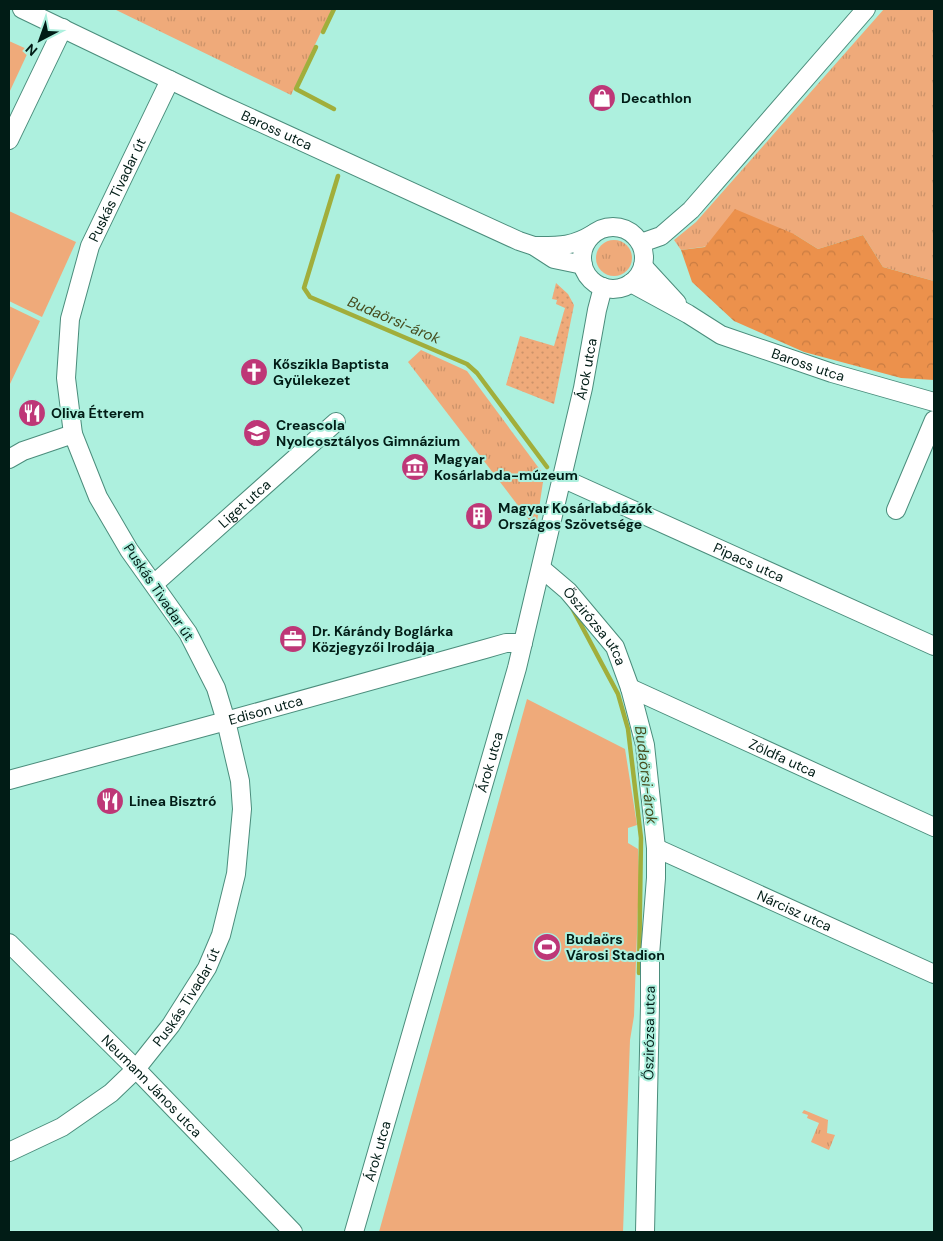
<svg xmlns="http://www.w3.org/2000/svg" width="943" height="1241" viewBox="0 0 943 1241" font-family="'DM Sans',sans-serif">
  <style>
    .grass { fill: url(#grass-tufts) }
    .forest { fill: url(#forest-crowns) }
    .park { fill: url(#park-dots) }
    .pitch { fill: #efaa7a }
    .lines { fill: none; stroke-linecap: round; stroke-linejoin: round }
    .stream { stroke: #a1ae3b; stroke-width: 4.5 }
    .street-casing { stroke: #4b8d7c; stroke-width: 20 }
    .street { stroke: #fff; stroke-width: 18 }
    .labels { text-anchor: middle; stroke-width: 4; stroke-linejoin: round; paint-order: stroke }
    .poi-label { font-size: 14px; font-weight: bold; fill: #011c16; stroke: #adf0de; text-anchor: start }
    .street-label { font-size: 14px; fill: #011c16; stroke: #adf0de }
    .water-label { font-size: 15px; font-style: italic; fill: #464c1e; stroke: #adf0de }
  </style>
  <defs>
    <pattern id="grass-tufts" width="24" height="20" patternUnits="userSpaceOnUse" patternTransform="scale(1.25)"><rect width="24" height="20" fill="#efaa7a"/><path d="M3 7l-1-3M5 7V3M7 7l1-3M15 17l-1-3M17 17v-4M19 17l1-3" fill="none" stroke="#cb9269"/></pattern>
    <pattern id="forest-crowns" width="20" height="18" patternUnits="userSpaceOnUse" patternTransform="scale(1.25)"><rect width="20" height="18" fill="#ec914c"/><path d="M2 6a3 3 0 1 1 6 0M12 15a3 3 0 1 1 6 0" fill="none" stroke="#c97c42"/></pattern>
    <pattern id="park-dots" width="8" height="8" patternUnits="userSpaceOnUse" patternTransform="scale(1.25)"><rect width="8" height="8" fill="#efaa7a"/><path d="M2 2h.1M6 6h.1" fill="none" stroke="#cb9269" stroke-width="1.8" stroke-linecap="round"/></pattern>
  </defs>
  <rect width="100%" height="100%" fill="#adf0de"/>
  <g class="grass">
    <path d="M114,9h218l-41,86z"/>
    <path d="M884,9h50v272l-51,-14 -20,-32 -45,14 -24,-15 -113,16 -7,-10 22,-18z"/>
    <circle cx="614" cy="258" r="18"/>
    <path d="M421,350l46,21 77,104 -8,54 -128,-167z"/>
    <path d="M804,1110l24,10 -1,13 8,2 -6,15 -18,-8 8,-19 -12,-5 1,-3 -6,-2z"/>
  </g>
  <path class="forest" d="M735,209l59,25 24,15 45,-14 20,32 51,14v99l-33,-2 -97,-26 -70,-31 -42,-39 -11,-32 24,-3z"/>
  <path class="park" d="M556,283l12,11 6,11 -20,99 -48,-19 14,-49 34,10 11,-38 -9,-4 1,-4 -5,-1z"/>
  <g class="pitch">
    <path d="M9,41l20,9 -20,43z"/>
    <path d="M9,211l67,31 -34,75 -33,-16z"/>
    <path d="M9,306l31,15 -31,65z"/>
    <path d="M527,699l98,50 12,76 -9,3v15l10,6 1,29 -5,138 -4,24 -7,192h-244z"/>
  </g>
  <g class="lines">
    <g class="stream">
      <path d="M323,32l11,-23"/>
      <path d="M316,47l-20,42 38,20"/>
      <path d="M338,176l-34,112 6,9 157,67 10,9 70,94"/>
      <path d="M571,606l47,88 10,35 13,109 -2,135"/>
    </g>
    <g class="street-casing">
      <g id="street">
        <path id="s1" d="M22,9l198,95 299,137 15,5 20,13 29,6"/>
        <path d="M9,140l54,-112"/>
        <circle cx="613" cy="258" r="31"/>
        <path d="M641,243l20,-7 30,-26 175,-201"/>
        <path d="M534,246c24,0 38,1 59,-12"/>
        <path d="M643,266l34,37"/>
        <path id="s2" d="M631,283l57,31 33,21 111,38 102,29"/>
        <path d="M9,459l14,-8 50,-17"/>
        <path id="s3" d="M562,478l372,168"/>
        <path d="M896,510l38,-90"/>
        <path id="s4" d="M541,568l27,23 47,56 15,41 15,57 11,103v30l-6,77v51l-5,226"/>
        <path id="s5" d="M154,584l182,-162"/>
        <path id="s6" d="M630,688l304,139"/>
        <path id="s7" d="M9,780l217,-59 259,-72 21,-6h17"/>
        <path id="s8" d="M656,848l278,126"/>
        <path id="s9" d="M9,943l127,126 157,163"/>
        <path id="s10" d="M9,1152l53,-25 49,-34 25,-24 35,-44 36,-57 14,-33 15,-61 6,-65 -2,-28 -14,-60 -10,-33 -28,-55 -59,-83 -31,-53 -25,-63 -7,-56 4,-59 20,-73 80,-166"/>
        <path id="s11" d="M354,1232l163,-564 66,-280 14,-78 6,-23"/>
      </g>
    </g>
    <use href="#street" class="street"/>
  </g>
  <defs>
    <g id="shop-disc" transform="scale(1.4375)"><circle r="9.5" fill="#be3777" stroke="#adf0de"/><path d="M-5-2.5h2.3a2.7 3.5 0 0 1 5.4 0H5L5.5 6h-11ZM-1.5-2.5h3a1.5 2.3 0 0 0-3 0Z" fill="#fff"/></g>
    <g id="church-disc" transform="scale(1.4375)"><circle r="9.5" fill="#be3777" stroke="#adf0de"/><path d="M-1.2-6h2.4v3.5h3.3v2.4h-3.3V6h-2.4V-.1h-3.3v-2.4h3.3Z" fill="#fff"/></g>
    <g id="restaurant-disc" transform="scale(1.4375)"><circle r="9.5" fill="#be3777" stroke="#adf0de"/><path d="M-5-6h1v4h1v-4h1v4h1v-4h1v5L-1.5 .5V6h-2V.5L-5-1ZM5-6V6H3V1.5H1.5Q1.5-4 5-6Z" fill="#fff"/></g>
    <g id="school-disc" transform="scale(1.4375)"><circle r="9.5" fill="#be3777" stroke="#adf0de"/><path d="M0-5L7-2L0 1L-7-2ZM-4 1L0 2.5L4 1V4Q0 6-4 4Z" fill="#fff"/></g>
    <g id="museum-disc" transform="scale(1.4375)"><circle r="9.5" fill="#be3777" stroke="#adf0de"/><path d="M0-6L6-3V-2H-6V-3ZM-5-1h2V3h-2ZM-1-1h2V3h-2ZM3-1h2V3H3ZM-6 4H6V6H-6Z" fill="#fff"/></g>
    <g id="building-disc" transform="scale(1.4375)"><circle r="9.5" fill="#be3777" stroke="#adf0de"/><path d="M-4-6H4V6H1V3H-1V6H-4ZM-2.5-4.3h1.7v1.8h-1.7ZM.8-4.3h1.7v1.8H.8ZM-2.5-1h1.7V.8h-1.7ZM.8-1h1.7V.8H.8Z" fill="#fff"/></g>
    <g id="office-disc" transform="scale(1.4375)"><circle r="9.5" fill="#be3777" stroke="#adf0de"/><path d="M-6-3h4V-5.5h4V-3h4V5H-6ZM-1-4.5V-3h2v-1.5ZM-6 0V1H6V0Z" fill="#fff"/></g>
    <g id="stadium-disc" transform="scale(1.4375)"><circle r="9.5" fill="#be3777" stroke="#adf0de"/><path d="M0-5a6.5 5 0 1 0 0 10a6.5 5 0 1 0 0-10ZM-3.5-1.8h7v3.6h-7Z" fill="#fff"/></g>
  </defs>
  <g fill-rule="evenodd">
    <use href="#shop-disc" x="602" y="98"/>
    <use href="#church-disc" x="254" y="372"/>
    <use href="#restaurant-disc" x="32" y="413"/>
    <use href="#school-disc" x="257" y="433"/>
    <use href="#museum-disc" x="415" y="467"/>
    <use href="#building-disc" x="479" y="516"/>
    <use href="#office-disc" x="293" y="639"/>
    <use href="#restaurant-disc" x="110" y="801"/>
    <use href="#stadium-disc" x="547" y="947"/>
  </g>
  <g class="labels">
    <g class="poi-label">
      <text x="621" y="103">Decathlon</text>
      <text x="273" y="369">Kőszikla Baptista<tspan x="273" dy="16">Gyülekezet</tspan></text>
      <text x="51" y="418">Oliva Étterem</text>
      <text x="276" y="430">Creascola<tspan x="276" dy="16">Nyolcosztályos Gimnázium</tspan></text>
      <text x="434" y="464">Magyar<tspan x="434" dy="16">Kosárlabda-múzeum</tspan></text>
      <text x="498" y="513">Magyar Kosárlabdázók<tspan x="498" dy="16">Országos Szövetsége</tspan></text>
      <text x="312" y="636">Dr. Kárándy Boglárka<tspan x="312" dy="16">Közjegyzői Irodája</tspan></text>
      <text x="129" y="806">Linea Bisztró</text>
      <text x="566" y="944">Budaörs<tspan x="566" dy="16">Városi Stadion</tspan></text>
    </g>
    <g class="street-label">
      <text dy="5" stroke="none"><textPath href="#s1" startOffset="282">Baross utca</textPath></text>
      <text dy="5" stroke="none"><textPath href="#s10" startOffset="1111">Puskás Tivadar út</textPath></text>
      <text dy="5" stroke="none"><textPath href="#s2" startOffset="196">Baross utca</textPath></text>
      <text dy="5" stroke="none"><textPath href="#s11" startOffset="894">Árok utca</textPath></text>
      <text dy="5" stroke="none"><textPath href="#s5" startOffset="121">Liget utca</textPath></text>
      <text dy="5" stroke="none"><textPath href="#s3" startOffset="205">Pipacs utca</textPath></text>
      <text transform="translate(159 592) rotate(56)" y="5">Puskás Tivadar út</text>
      <text dy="5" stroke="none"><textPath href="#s4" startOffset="80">Őszirózsa utca</textPath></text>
      <text dy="5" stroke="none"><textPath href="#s7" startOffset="266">Edison utca</textPath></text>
      <text dy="5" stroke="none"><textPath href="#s6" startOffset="168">Zöldfa utca</textPath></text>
      <text dy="5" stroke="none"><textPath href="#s11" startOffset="489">Árok utca</textPath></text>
      <text dy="5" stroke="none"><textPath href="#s8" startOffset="152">Nárcisz utca</textPath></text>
      <text dy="5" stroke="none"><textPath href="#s10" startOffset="241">Puskás Tivadar út</textPath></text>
      <text transform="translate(649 1033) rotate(-89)" y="5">Őszirózsa utca</text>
      <text dy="5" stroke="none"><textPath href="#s9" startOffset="202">Neumann János utca</textPath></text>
      <text dy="5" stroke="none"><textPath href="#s11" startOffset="84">Árok utca</textPath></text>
    </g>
    <g class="water-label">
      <text transform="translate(394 320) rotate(23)" y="5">Budaörsi-árok</text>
      <text transform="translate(646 775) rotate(83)" y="5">Budaörsi-árok</text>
    </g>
  </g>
  <rect width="943" height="1241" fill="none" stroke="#011c16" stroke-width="20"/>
  <g transform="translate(40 40) rotate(221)" stroke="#adf0de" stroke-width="4" paint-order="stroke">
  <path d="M0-4L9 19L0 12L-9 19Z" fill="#011c16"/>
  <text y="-8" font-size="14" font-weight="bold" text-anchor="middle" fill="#011c16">N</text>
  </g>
</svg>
